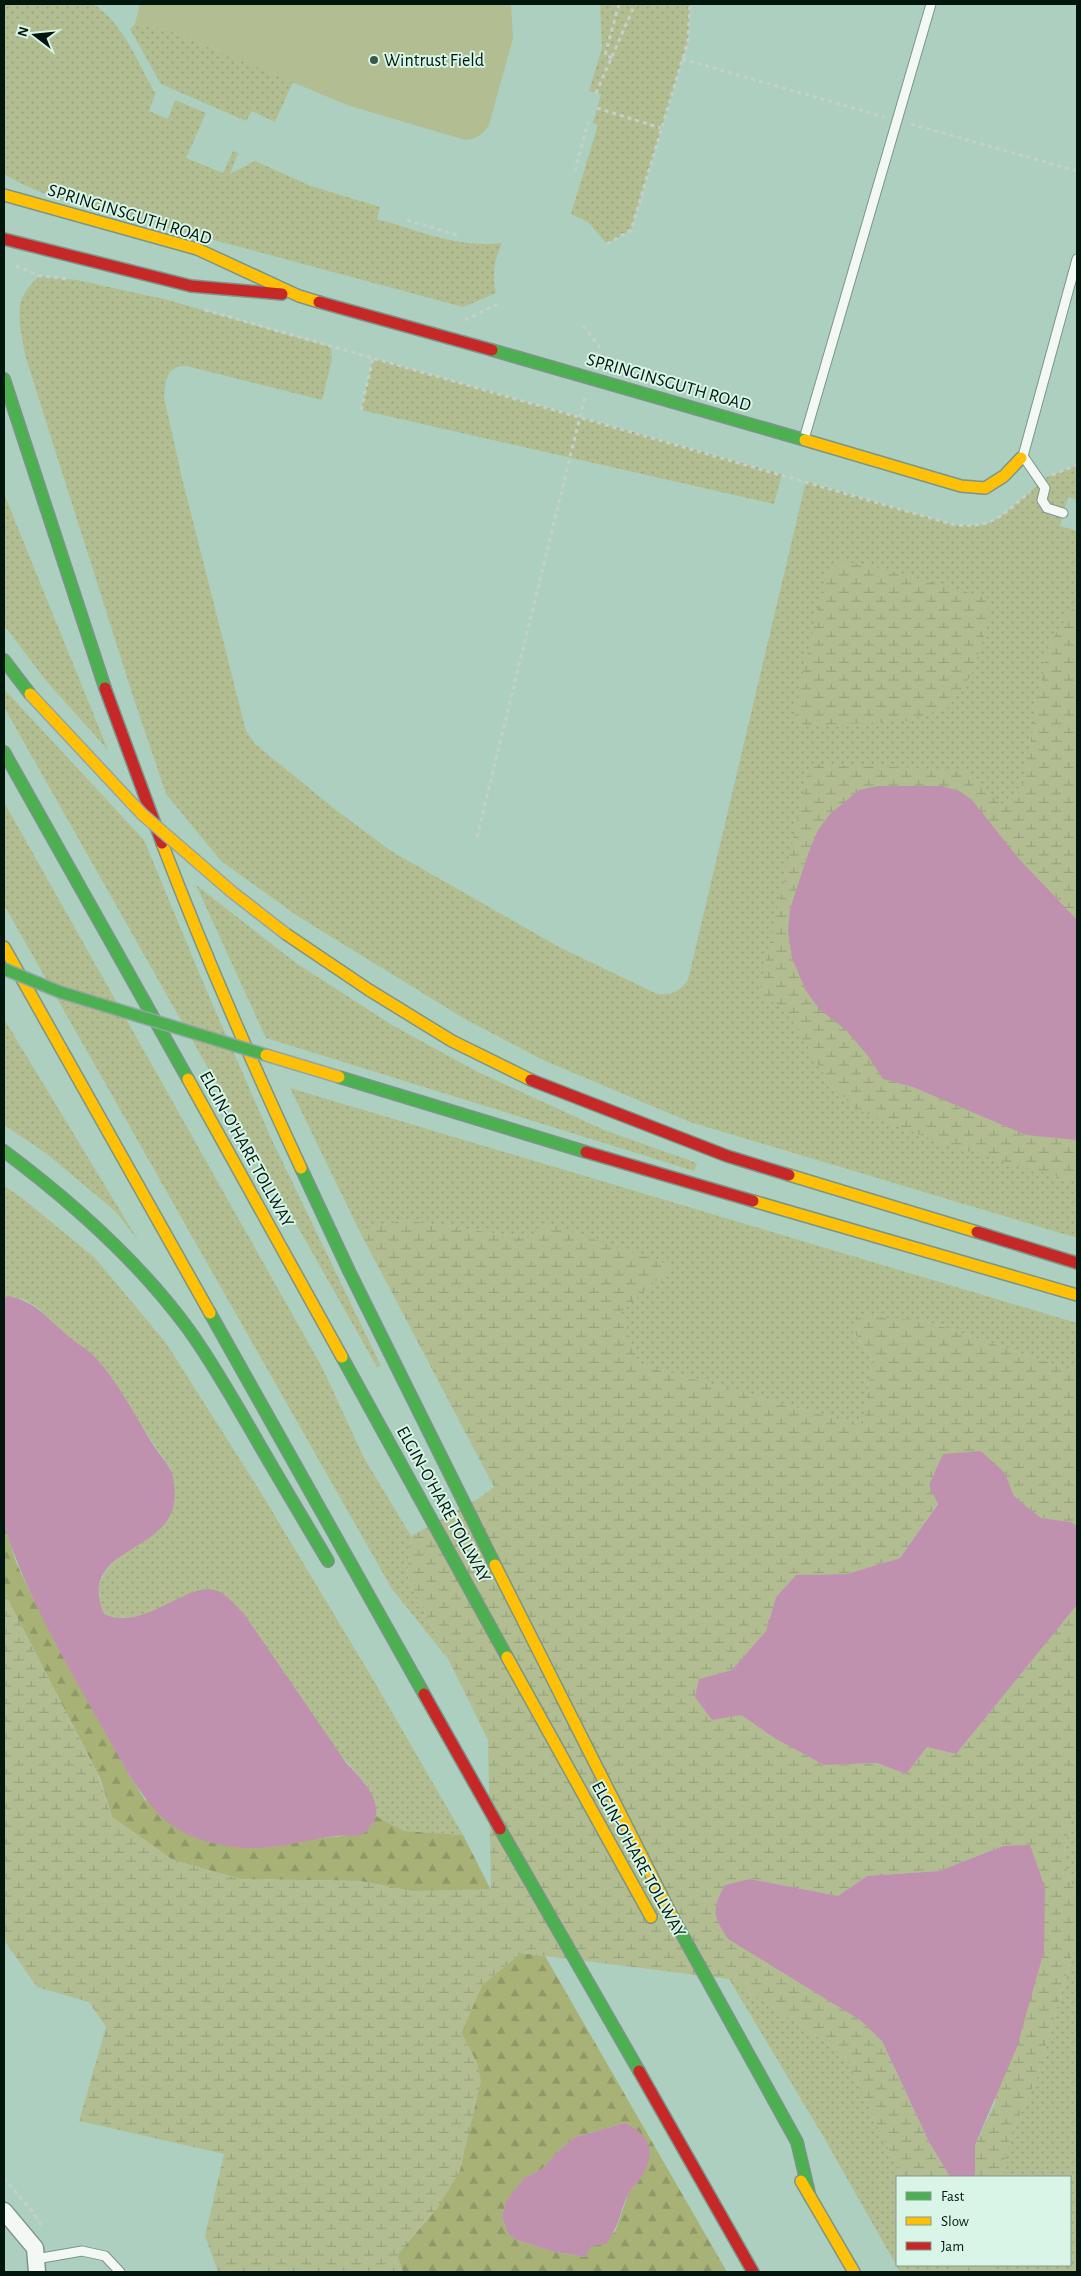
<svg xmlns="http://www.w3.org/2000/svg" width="1081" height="2276" viewBox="0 0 1081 2276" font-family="'Alegreya Sans',sans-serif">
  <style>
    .grass { fill: url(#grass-dots) }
    .forest { fill: url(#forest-firs); fill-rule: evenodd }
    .wetland { fill: url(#wetland-marsh) }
    .green { fill: #b2be91 }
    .water { fill: #c091ae }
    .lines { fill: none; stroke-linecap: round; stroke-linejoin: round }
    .lane-casing { stroke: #7a9589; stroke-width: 11 }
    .street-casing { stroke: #7a9589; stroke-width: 19 }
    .fast-casing { stroke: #7a9589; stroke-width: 14 }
    .slow-casing { stroke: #7a9589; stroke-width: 14 }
    .jam-casing { stroke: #7a9589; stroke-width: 14 }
    .path { stroke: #c5d0cb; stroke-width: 3; stroke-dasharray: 4 4; stroke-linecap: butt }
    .lane { stroke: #f3f8f5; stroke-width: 9 }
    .street { stroke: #f3f8f5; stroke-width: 16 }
    .fast { stroke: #4caf50; stroke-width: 11 }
    .slow { stroke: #ffc107; stroke-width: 11 }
    .jam { stroke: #c62828; stroke-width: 11 }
    .fast-bridge-casing { stroke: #94a5a6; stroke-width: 14; stroke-linecap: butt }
    .slow-bridge-casing { stroke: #94a5a6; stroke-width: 14; stroke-linecap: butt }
    .fast-bridge { stroke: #4caf50; stroke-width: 11 }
    .slow-bridge { stroke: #ffc107; stroke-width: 11 }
    .poi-dot { fill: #3d574c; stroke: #d8f5e7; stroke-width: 2 }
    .labels { text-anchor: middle; stroke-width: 4; stroke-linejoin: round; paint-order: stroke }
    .poi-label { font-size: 18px; fill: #01170e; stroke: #d8f5e7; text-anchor: start }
    .street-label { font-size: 18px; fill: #01170e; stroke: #d8f5e7 }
  </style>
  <defs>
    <pattern id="grass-dots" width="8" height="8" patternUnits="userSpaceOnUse" patternTransform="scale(1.25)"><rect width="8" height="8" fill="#b2be91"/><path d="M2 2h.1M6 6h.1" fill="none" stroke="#97a37c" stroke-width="1.8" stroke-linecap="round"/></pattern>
    <pattern id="forest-firs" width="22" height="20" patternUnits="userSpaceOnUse" patternTransform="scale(1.25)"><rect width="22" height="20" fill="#a8b277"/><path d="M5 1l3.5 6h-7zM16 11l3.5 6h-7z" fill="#8f9866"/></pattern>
    <pattern id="wetland-marsh" width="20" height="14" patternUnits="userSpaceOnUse" patternTransform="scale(1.25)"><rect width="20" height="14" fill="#b2be91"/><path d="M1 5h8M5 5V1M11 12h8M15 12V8" fill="none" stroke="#97a37c"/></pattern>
  </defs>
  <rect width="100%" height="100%" fill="#adcfbf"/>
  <g class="grass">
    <path d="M4,4h89c30,19 44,57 61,87l2,1 -7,19 19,8 7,-19 31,13 -20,45 37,15 10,-22 5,2 -8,21 25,-13 56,25 69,21 -3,12c44,12 79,29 125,24 -8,18 -10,31 -6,50l-33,14c-99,-27 -198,-53 -297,-80 -48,-13 -122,-27 -162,-53z"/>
    <path d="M600,4h90l-2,37 -57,189 -24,14 -19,-22 -17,-8 27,-89 -5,-2 8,-29 -12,-3 13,-43z"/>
    <path d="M135,24l33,6 125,52 -18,40 -23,-11 -6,10 -85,-37 -31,-55z"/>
    <path d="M40,276l37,4 91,20 163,47 1,12 -10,41 -136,-34c-19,-1 -21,16 -22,31l18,81 64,253 9,13 81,66 55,41 168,96 98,47c16,1 22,-2 31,-14l118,-499 149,44h30l15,-8 47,-40 30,-12v35l-9,-3 -8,29 17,5v707l-387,-116 -147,-62 -78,-41 -166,-102 -78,-56 -55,-67 -35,-104 -106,-335c-5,-34 -15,-55 15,-79z"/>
    <path d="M373,358l409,116 -8,30 -413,-94z"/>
    <path d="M4,490l1,6 103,254 -61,-68 -43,-57z"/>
    <path d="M4,689l140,151 61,147 67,153 109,226 -4,1 -373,-660z"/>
    <path d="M4,802l318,565 41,89 48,80 -4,39 41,84 -56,-70 -388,-684z"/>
    <path d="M196,885l100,78 96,62 86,47 126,58 93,33 -3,8 -428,-133z"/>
    <path d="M4,1019l134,221 -23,-29 -68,-57 -43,-29z"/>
    <path d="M290,1088l787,235v49l-155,-52 -69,12 19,26 -9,68 -224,-62 -18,-52 52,-46 -143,-28 -127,-18 -43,12z"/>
    <path d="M4,1186l18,12 73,60 71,85 94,148 114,190 89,154 -59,-4 -28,-15 -2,-16 -9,-17 -167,-192c-27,12 -64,36 -94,23 -11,-24 -6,-38 14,-55l53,-90 -78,-114 -23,-17 -32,-30 -13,-8 -15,-4 -6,2z"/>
    <path d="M1077,1790v109l-14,-40z"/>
    <path d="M1077,1938v334h-89l3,-7h79v-88h-68l8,-41 27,-58z"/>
    <path d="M729,1979l115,75 58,123h-5v88h54l5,7h-56l-77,-136z"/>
  </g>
  <g class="forest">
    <path d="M4,1524l12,38 16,34 96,177 17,27 127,47 41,-8 49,-5 9,-8 5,-10 28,15 59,4 28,55 -80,1 -51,-10 -120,-2 -67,-19 -61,-43 -12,-39 -96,-186z"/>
    <path d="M521,1953l24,3 182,316h-324l-6,-17 41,-48 39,-144 -16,-30 21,-48zM625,2123l14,58 -10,11 -14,40 -23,14 -7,11 -30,-5 -36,-11 -11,-7 -6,-17 4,-16 18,-23 18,-9 16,-18 17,-14z"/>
  </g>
  <g class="wetland">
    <path d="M840,562l24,2 127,35 -4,28 -15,47 -23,33 -43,14 -101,5 -10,-8v-12l31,-130z"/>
    <path d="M1077,602v318l-58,-61 -47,-59 -13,-9 -81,-5 -19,4 -29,24 -12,16 -10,24 -18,55 -2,22 32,79 26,20 22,26 15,23 30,8 113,48 51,5v42l-131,-37 -91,-36 -30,-33 -41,-69 -26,-11 52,-232 155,6 36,35 22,-21 25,-139z"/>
    <path d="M403,1220l127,18 13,-16 130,44 -52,46 18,52 224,62 9,-68 -19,-27 3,-15 66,4 155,52v154l-6,-4 -30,-4 -27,-22 -9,-23 -67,30 -38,55 -53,16 -51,1 -20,22 -10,34 -34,39 -33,9 42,36 35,24 48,26 53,-2 28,11 22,-27 29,7 121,-149v185l-14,68 14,41v39l-40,140 -27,58 -8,41h-27v-32l20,-42 8,-257 -64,25 -72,5 -29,20 -88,-17 49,102 61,39 22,21 47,101 21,35h-48l-58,-123 -115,-75 -208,-26 -39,32 -21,48 16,30 4,18 -21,90 -22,36 -41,48 6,17h-185l-13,-36 19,-82 -145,-33 27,-94 -17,-25 -52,-15 -33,-47v-348l94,183 14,42 61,43 67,19 120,2 51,10 80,-2 -3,-149 -81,-165 4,-39 67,-37 16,-12 -134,-255z"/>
    <path d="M951,2265h40l-3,7h-32z"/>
  </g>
  <path class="green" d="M140,4h371l2,34 -24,87c-7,10 -12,14 -24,15l-118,-35 -179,-75 -33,-6z"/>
  <g class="water">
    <path d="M878,786h64l17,5 13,9 47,59 58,61v220l-51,-5 -113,-48 -30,-8 -15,-23 -22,-26 -26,-20 -14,-19 -14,-33 -4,-27 2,-22 18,-55 10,-24 12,-16 29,-24z"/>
    <path d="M9,1296c30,7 39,24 62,42 7,7 17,11 24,19 24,26 40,59 59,89 5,8 13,16 17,25 4,11 5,25 2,37 -12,45 -96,43 -69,106 41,19 83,-35 114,-23 9,4 19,16 26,23l103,150c13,13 32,32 29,52 -1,5 -8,15 -13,18 -7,3 -19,1 -27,2 -30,4 -59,13 -90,12 -19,-1 -38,-5 -55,-12 -29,-12 -47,-38 -63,-63 -43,-78 -96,-161 -123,-245l-1,-230z"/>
    <path d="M981,1451l24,22 9,23 27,22 30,4 6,4v79l-121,149 -29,-7 -21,27 -29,-11 -53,2 -48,-26 -35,-24 -29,5 -17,-23 4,-18 33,-9 34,-39 10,-34 20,-22 51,-1 53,-16 38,-54 -9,-19 14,-31z"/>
    <path d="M1030,1845l15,43 -1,63 -27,96 -42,98v32h-25l-21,-35 -47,-101 -22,-21 -132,-81c-15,-23 -17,-29 -3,-54l25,-6 88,17 29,-20 72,-5 64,-25z"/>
    <path d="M625,2123c28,14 31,30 15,56 -3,6 -9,9 -12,15 -8,18 -9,33 -22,50l-14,2 -7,11 -30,-5 -36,-11 -11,-7 -6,-17 4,-16 18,-23 18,-9 16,-18 17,-14z"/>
  </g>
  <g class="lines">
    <g class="lane-casing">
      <g id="lane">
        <path d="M804,439l127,-435"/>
        <path d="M1063,513l-16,-5 -5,-8 3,-12 -22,-32 54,-197"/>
        <path d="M36,2259l46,-8 23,5 15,16"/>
      </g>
    </g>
    <g class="street-casing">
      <path id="street" d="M4,2211l31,37 2,24"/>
    </g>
    <g class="fast-casing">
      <g id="fast">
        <path d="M492,350l313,90"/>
        <path d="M4,379l101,309"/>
        <path d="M4,660l26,34"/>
        <path d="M4,752l184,327"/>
        <path d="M339,1077l247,75"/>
        <path d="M4,1151c68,51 134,109 185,179 23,32 42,66 62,100 25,44 51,87 77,131"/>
        <path d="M301,1168l48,103 146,294"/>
        <path d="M210,1313l214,381"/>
        <path d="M342,1357l165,300"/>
        <path d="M500,1829l139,242"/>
        <path d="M673,1918l124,224 13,55"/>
      </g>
    </g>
    <g class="slow-casing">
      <g id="slow">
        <path d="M4,195l193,54 102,47 20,6"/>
        <path d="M805,440l156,46 24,2 19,-12 17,-18"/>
        <path d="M162,843c42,110 89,218 139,325"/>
        <path d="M286,934l83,56 83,51 79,39"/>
        <path d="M4,947l206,366"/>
        <path d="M188,1079l154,278"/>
        <path d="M789,1175l188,57"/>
        <path d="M753,1201l324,94"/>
        <path d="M495,1565l178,353"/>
        <path d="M507,1657l144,260"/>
        <path d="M801,2181l53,91"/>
      </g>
    </g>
    <g class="jam-casing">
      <g id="jam">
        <path d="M4,239l187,47 91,8"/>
        <path d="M319,302l173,48"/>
        <path d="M105,688l57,155"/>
        <path d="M531,1080l196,76 62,19"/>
        <path d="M586,1152l167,49"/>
        <path d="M977,1232l100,31"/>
        <path d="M424,1694l76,135"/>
        <path d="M639,2071l114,201"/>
      </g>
    </g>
    <g class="path">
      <path d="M612,58l-7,-3 14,-51"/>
      <path d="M682,59l203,58"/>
      <path d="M596,93l39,-89"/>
      <path d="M597,108l64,20"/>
      <path d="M911,124l166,47"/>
      <path d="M575,171l13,-49"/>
      <path d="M407,220l50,15"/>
      <path d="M607,244l24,-14 57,-189 2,-37"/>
      <path d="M16,266l24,10 30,3"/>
      <path d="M205,310l750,215c38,4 48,-11 75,-33"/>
      <path d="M465,320l35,-17"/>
      <path d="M583,326l16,20 -3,10"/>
      <path d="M361,410l12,-52"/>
      <path d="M1052,475l25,-10"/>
      <path d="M477,837l108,-441"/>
      <path d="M4,2178l28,33 10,15"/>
    </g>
    <use href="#lane" class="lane"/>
    <use href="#street" class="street"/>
    <use href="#fast" class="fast"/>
    <use href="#slow" class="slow"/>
    <use href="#jam" class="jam"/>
    <g class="fast-bridge-casing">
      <path id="fast-bridge" d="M4,969l56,23 206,63"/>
    </g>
    <g class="slow-bridge-casing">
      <g id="slow-bridge">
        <path d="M30,694l112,120 90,78 54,42"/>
        <path d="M266,1055l73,22"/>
      </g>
    </g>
    <use href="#fast-bridge" class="fast-bridge"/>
    <use href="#slow-bridge" class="slow-bridge"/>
  </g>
  <circle class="poi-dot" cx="374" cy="60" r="5"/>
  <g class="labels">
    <g class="poi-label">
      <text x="384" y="66">Wintrust Field</text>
    </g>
    <g class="street-label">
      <text transform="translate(130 214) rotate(17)" y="6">SPRINGINSGUTH ROAD</text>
      <text transform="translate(669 382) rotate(16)" y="6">SPRINGINSGUTH ROAD</text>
      <text transform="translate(247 1149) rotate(61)" y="6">ELGIN-O'HARE TOLLWAY</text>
      <text transform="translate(444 1504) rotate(61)" y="6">ELGIN-O'HARE TOLLWAY</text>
      <text transform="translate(639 1859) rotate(61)" y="6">ELGIN-O'HARE TOLLWAY</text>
    </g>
  </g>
  <rect width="1081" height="2276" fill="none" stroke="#01170e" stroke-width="10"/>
  <rect x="896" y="2176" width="175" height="90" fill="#d8f5e7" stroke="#829c90"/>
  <rect x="906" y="2192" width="25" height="8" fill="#4caf50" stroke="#829c90"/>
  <text x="941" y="2201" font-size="15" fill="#01170e">Fast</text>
  <rect x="906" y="2217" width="25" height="8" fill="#ffc107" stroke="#829c90"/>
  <text x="941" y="2226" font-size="15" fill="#01170e">Slow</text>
  <rect x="906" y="2242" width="25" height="8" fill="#c62828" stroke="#829c90"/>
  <text x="941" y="2251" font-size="15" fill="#01170e">Jam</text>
  <g transform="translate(35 35) rotate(286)" stroke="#d8f5e7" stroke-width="4" paint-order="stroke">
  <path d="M0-4L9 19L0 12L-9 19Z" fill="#01170e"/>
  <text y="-8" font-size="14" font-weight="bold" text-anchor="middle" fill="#01170e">N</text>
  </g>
</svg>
